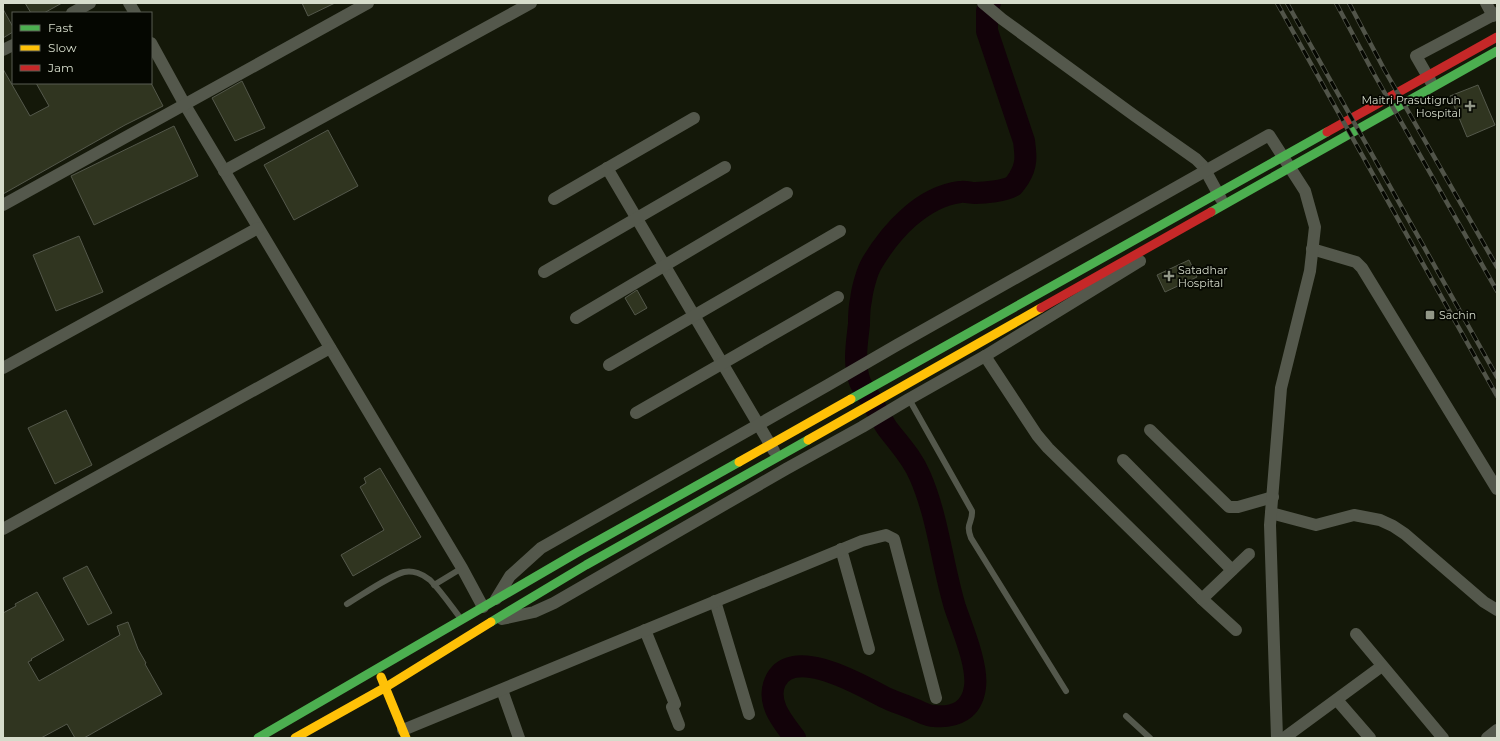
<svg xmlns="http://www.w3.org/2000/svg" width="1500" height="741" viewBox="0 0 1500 741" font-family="Montserrat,sans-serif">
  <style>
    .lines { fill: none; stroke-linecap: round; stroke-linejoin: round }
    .river { stroke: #120209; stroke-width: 22 }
    .building { fill: #303520; stroke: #54584b }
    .lane { stroke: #54584c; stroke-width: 6 }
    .street { stroke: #54584c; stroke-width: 12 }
    .fast { stroke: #4caf50; stroke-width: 9 }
    .slow { stroke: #ffc107; stroke-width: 9 }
    .jam { stroke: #c62828; stroke-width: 9 }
    .rail-casing { stroke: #515449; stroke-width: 4.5 }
    .rail { stroke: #050701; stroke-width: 3; stroke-dasharray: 9; stroke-linecap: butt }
    .poi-dot { fill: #929787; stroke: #050701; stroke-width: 1.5 }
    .labels { text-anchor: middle; stroke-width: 3.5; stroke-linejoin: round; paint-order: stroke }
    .poi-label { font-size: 11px; fill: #d6dccb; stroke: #050701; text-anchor: start }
  </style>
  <rect width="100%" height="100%" fill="#141809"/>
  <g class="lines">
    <path class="river" d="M795,738c-12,-16 -29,-35 -20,-56 16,-38 86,3 109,15 10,5 21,8 32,13 5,2 12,6 18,6 22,2 38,-6 41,-29 3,-22 -13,-59 -20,-80 -13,-43 -17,-90 -35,-131 -8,-19 -21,-32 -33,-48 -6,-9 -11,-20 -17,-30 -3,-5 -8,-11 -10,-16 -7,-19 -3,-39 -1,-58 0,-8 0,-16 2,-24 1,-10 6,-29 11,-37 19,-32 50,-66 88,-71 5,-1 10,1 15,1 10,0 29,-2 38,-7 2,-2 4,-5 6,-8 8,-13 7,-22 5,-37l-37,-110v-20l3,-8"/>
  </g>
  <g class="building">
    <path d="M25,3h37l-18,10h-13z"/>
    <path d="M302,3h33l-27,13z"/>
    <path d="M3,9l10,18v5l-10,6z"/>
    <path d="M3,69l27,47 19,-10 -13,-23h115l12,23 -38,19 -122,69z"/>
    <path d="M242,81l23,47 -30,13 -23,-43z"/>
    <path d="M1478,85l17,40 -28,12 -17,-41z"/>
    <path d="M174,126l24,50 -104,49 -23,-49z"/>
    <path d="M328,130l30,56 -64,34 -30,-55z"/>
    <path d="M79,236l24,56 -47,19 -23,-56z"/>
    <path d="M1189,260l8,17 -32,15 -8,-17z"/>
    <path d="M637,290l10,18 -12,7 -10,-17z"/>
    <path d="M66,410l26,55 -37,19 -27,-56z"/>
    <path d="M380,468l41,69 -68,39 -12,-21 43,-25 -24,-43 6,-4 -2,-5z"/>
    <path d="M87,566l25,47 -24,12 -25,-47z"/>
    <path d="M37,592l27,48 -33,19 1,1 -4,2 11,19 81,-46 -3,-9 11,-4 10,27 8,14 -1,1 17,30 -78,44h-9l-8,-14 -26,14h-38v-125l13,-7 -1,-2z"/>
  </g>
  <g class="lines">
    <g class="lane">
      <path d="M909,399l63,112c1,12 -7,12 -1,27l95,153"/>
      <path d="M434,585l28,-17"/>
      <path d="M347,604c15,-9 42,-28 57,-32 9,-2 19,2 26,8 11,11 21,26 31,39"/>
      <path d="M1126,716l24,22"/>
    </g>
    <g class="street">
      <path d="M129,3l6,10"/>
      <path d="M983,3l19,16 133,97 61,43 7,7 18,33"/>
      <path d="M1486,3l7,13"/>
      <path d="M72,13l18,-10"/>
      <path d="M151,43l34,62 277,463 21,39"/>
      <path d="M3,50l10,-5"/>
      <path d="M1431,82l-15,-26 81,-43"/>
      <path d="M607,168l167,283"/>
      <path d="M224,171l307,-168"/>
      <path d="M554,199l140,-81"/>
      <path d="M3,205l365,-202"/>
      <path d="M1312,249l44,13 6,6 135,221"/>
      <path d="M544,272l181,-105"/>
      <path d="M576,318l211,-125"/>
      <path d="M985,356l52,79 11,13 154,151 34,31"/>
      <path d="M609,365l231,-134"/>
      <path d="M3,368l255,-140"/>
      <path d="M636,413l202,-116"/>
      <path d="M1150,430l79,77h9l35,-10"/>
      <path d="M1123,460l109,110"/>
      <path d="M1271,513l45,12 38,-10 26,5 13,6 12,8 79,68 13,8"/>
      <path d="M3,529l327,-181"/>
      <path d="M841,549l28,100"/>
      <path d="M496,599l14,-23 31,-28 287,-163 69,-40 372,-210 36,56 10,36 -5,44 -29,117 -11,137 7,213"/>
      <path d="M1202,599l47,-45"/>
      <path d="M715,601l34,113"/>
      <path d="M502,619l32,-7 20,-9 232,-134 76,-42 47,-28 76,-43 155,-95"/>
      <path d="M645,630l30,74 -3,3 7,18"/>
      <path d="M1356,634l87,104"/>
      <path d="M502,690l17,48"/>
      <path d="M1337,700l33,38"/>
      <path d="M403,730l459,-189 24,-6 8,4 42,159"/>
      <path d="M1284,738l98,-72"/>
      <path d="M1487,738l10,-8"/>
    </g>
    <g class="fast">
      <path d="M1211,212l286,-161"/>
      <path d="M851,399l476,-267"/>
      <path d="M491,622l95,-57 222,-125"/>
      <path d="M258,738l320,-186 161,-90"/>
    </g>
    <g class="slow">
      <path d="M808,440l233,-132"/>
      <path d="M739,462l112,-63"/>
      <path d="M381,677l25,61"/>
      <path d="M295,738l91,-51 105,-65"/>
    </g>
    <g class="jam">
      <path d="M1327,132l170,-95"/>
      <path d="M1041,308l170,-96"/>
    </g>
    <g class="rail-casing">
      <g id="rail">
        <path d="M1277,3l220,393"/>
        <path d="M1287,3l210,374"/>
        <path d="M1336,3l38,71 123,217"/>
        <path d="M1349,3l35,66 113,198"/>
      </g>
    </g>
    <use href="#rail" class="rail"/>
  </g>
  <g class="poi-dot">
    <path d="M1468 100h4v4h4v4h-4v4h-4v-4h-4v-4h4z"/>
    <path d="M1167 270h4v4h4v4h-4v4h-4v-4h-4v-4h4z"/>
    <rect x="1425" y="310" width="10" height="10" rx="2"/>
  </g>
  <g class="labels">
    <g class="poi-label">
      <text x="1461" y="104" text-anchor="end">Maitri Prasutigruh<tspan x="1461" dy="13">Hospital</tspan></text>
      <text x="1178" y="274">Satadhar<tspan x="1178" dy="13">Hospital</tspan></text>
      <text x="1439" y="319">Sachin</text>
    </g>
  </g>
  <rect width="1500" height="741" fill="none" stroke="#d6dccb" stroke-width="8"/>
  <rect x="12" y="12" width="140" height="72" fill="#050701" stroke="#595c52"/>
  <rect x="20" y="25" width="20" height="6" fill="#4caf50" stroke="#595c52"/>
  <text x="48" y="32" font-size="12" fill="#d6dccb">Fast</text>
  <rect x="20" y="45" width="20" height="6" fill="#ffc107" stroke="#595c52"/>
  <text x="48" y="52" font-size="12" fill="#d6dccb">Slow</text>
  <rect x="20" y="65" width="20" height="6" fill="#c62828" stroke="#595c52"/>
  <text x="48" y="72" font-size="12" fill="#d6dccb">Jam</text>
</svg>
